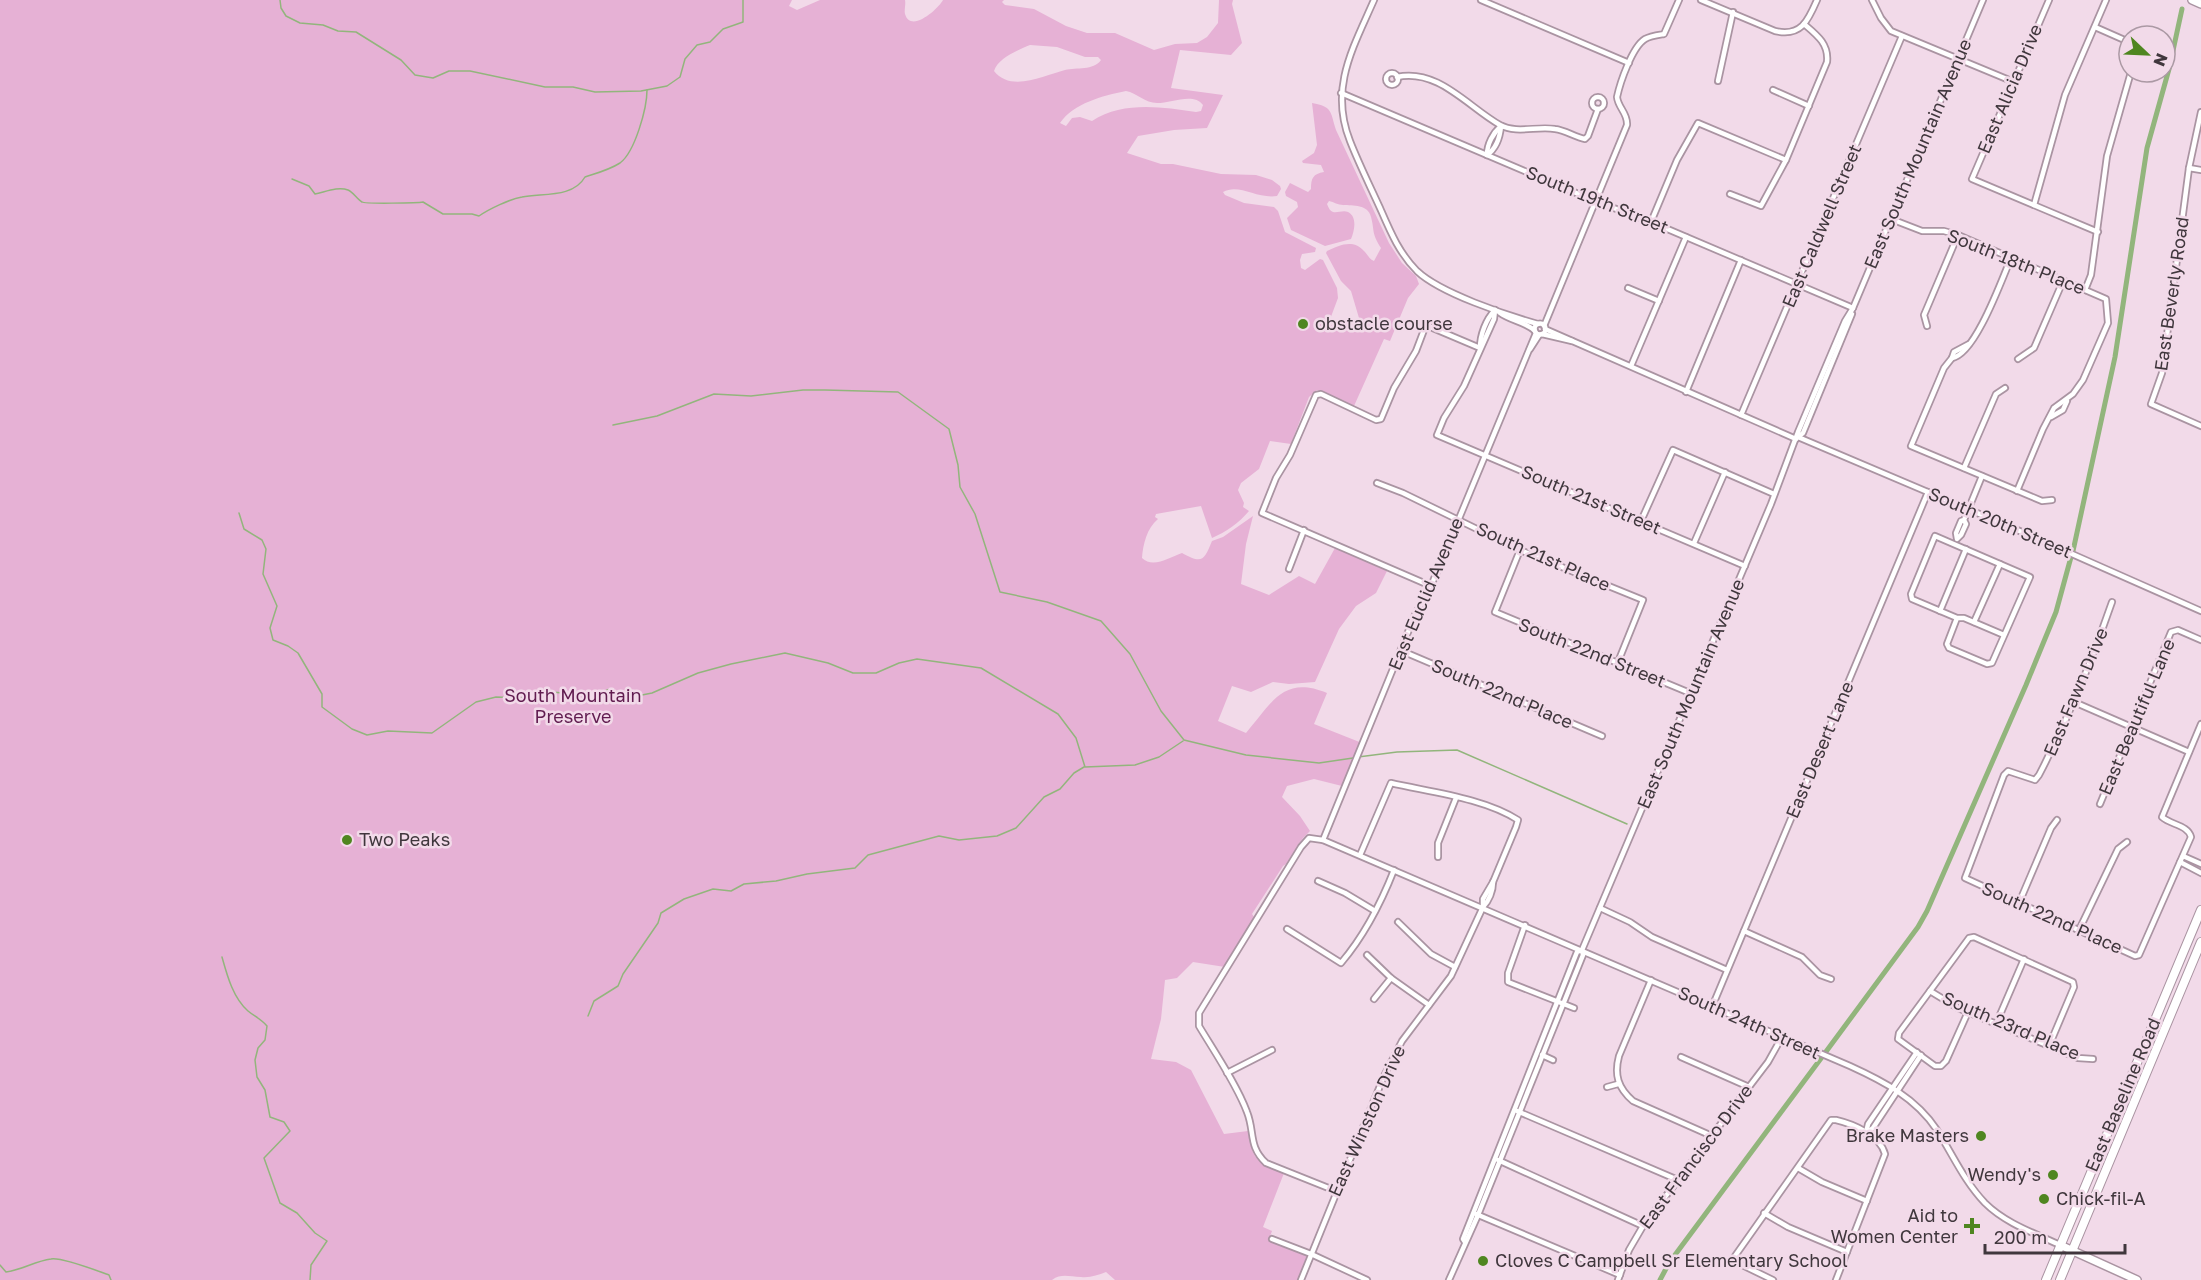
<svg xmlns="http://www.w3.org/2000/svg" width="2201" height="1280" viewBox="0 0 2201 1280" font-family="'Golos Text',sans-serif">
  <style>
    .green { fill: #e6b1d5; fill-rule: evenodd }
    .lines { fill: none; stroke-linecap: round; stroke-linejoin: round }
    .stream { stroke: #92b57c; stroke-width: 1.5 }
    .canal { stroke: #92b57c; stroke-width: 5 }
    .minor-casing { stroke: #aa94a2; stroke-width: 8 }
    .secondary-casing { stroke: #aa94a2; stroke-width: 10 }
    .primary-casing { stroke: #aa94a2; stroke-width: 10 }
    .minor { stroke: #fff; stroke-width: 4.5 }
    .secondary { stroke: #fff; stroke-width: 7 }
    .primary { stroke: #fff; stroke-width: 8 }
    .poi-dot { fill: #4f8620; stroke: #f2dae9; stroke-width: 2 }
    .labels { text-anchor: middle; stroke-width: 5; stroke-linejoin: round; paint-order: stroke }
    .street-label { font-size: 18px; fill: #40373d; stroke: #f2dae9 }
    .poi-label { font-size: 18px; fill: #40373d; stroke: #f2dae9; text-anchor: start }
    .park-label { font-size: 18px; fill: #611c50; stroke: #f2dae9 }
  </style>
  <rect width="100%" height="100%" fill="#f2dae9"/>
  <path class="green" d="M0,0h792l-3,6 8,4 23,-10h85c1,4 -1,10 0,14 6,20 34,-6 38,-14h61l-2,2 3,3 29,4 32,17 21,7h28l39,17 21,-6 22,-1 10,-6 11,-14 1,-23h14l-1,4 10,39 -11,12 -51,-5 -9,38 52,7 -16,33 -33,2 -36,6 -11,17 34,11h12l48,10 35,1 16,5 8,6 1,3 -4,7c-21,3 -38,-13 -54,-4l2,3 19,8 30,4 4,4 7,21 31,16 -1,4 -13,2 -2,6 1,8 4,2 15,-11 3,1 14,28 1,10 -9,24 5,6 8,2 6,-7h9l2,-5 -8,-27 -10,-10 -15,-28 1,-2c13,-6 26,-12 37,0 4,4 5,8 10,10l7,-13c-10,-16 -6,-16 -10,-31 -3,-13 -18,-11 -28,-12 -5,0 -9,-3 -14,-4l-2,3c2,4 2,6 6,8 5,1 10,-2 15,0 10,5 6,20 3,27l-26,7 -34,-16 -4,-12 11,-11 -1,-5 -11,-6 -1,-4 5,-9 18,9 3,-3c0,-11 2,-15 13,-17l-3,-7 -18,-2 -1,-2 12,-8 3,-8 -5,-42c21,4 18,8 24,27l53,113 13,20 14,13 3,8 -11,14 -18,43 -6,-2 -30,67 -37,-16 -8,7 -18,47 -21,-3 -11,28 -18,14 -3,7 6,13 -1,4 6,4c-10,12 -23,21 -37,27l-11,-32 -45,8 -1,3 3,2c-11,9 -15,25 -16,39 11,11 28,-1 40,-5 20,11 22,8 30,-12l11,-4 30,-21 -7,28 -5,40 28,11 30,-19 16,8 20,-36 52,23 -11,22 -20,13 -17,23 -24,53 -26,2 -16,-2 -22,10 -19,-6 -14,35 28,12c26,-30 37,-58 81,-40l-13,31 48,19 -20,43 -28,-7 -27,7 -5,11 18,19 10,15 -7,7 -17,26 -3,2 -31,48 2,3 -29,50 -32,-5 -16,16 -12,2 -4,39 -10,40 25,3 15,8 33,64 24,-3c5,30 8,30 36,42l-21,54 9,4 -3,8 38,16 -9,25h-183l-9,-8c-8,3 -16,6 -25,5 -12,0 -19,-4 -29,3h-1052zM1030,45l27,2 28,10h13l3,3c-8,11 -24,7 -36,10 -20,5 -54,23 -71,1 4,-13 24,-21 36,-26zM1126,91c11,2 19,12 31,12 14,0 37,-11 46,2l-2,6 -5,1c-35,-5 -73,-11 -104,9l-12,-4 -8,1 -6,8 -6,-3c14,-20 42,-27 66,-32z"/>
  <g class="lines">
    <g class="stream">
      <path d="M280,0l1,8 5,8 14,7 23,2 15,6 18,1 45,28 14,15 18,3 16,-7h21l75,16h28l22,5 46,-1 26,-5 13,-9 5,-18 12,-14 13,-3 13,-13 20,-7v-22"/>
      <path d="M292,179l17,7 6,8c10,-2 23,-8 33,-4 5,2 9,9 14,12 3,2 56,1 61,0l20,12h29l7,2c10,-7 31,-17 43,-19 21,-4 51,1 63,-20 12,-4 24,-7 35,-14 15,-11 27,-55 27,-73"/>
      <path d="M613,425l44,-9 57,-22 37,2 52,-6h22l73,2 51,37 9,36 2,22 15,27 25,78 47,10 54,19 29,33 31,57 23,29 62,15 73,8 34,-5"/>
      <path d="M239,513l5,16 18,11 4,9 -3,25 14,32 -7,22 3,12 15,6 10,7 24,41v13l30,22 15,6 21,-4 44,2 44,-31 20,-5 35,1 21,-6 41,4 17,-7 22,8 20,-4 46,-20 33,-9 54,-11 43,10 25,10h23l23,-10 18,-4 64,9 77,46 18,24 9,29 50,-2 24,-8 24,-16"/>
      <path d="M1358,757l39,-5 60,-2 170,74"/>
      <path d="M222,957c5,18 11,41 26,54 6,5 13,8 19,15l-2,14 -7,8 -3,12 2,17 8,13 5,27 14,5 6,9 -26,27 16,45 17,10 18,20 12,8 -16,24 -1,15"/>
      <path d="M588,1016l6,-15 24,-15 5,-12 35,-51 3,-10 23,-14 29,-10 18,2 13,-7 32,-3 31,-7 48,-6 13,-13 71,-19 20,4 38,-4 19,-8 28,-31 16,-8 14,-16 10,-6"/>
      <path d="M0,1265l6,7c16,-2 29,-11 45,-13 10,-2 47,12 58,16l2,5"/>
    </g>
    <g class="canal">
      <path d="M2073,551l42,-194 32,-209 22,-79 13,-60"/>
      <path d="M1825,1053l93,-126 9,-16 99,-226 30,-73 15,-55"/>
      <path d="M1660,1280l9,-17 153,-206"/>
    </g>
    <g class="minor-casing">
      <g id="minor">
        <path d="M1374,0c-21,48 -45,88 -24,141 9,23 20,45 30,67 10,23 19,45 37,63 23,22 89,44 121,53"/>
        <path d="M1481,0l148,63"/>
        <path d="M1701,0l74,31c26,6 33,-10 42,-31"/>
        <path d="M1872,0l9,18 10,13 123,51"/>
        <path d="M2049,0l-77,179 126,53"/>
        <path d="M2095,27l34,15"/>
        <circle cx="1392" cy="79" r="6"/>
        <path d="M1397,77c41,-9 71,30 103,48 17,9 36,1 55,4 10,1 20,8 30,10l3,-3 10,-27"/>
        <path d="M1718,81l15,-69"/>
        <path d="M1773,90l36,16"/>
        <path d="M1341,93l254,108 56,21 202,86"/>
        <circle cx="1598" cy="103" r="6"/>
        <path d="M2201,112l-12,56 -27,205 -11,31 50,22"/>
        <path d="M1487,155c0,-11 6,-22 14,-29"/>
        <path d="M1487,155c10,-7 13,-18 14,-29"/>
        <path d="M2189,168l12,2"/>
        <path d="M1730,194l31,12 25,-46 41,-98c2,-18 -10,-27 -23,-38"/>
        <path d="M2034,205l31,-110 41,-95"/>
        <path d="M1891,219l31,12h22l14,4 148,64 2,24 -25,57 -10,14 -19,14 -11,21 -26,62"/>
        <path d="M1651,222l26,-62 21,-37 88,37"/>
        <path d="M1628,288l31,13"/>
        <path d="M2085,290l6,-15 16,-119 24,-84"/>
        <path d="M1495,310l-1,9 -30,67 -20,32 -7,17 308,131"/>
        <path d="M1500,313c11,8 26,9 35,18"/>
        <circle cx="1540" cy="329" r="5.5"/>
        <path d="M1544,326l83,-201c1,-12 -9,-17 -10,-28 3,-14 15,-50 28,-58 5,-3 13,-4 19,-5l15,-34"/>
        <path d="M1927,326l-3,-11 34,-80"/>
        <path d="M1545,329l251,110"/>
        <path d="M1542,334l30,7"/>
        <path d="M1969,344l-15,8 -2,6 -8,10 -33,78 131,55 10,-1"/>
        <path d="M1480,348c0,-13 6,-29 15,-38"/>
        <path d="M1530,349l9,-14"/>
        <path d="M1952,358c23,-3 50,-79 59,-100"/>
        <path d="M2018,359l16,-11 29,-67"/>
        <path d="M1631,366l55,-129"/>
        <path d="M1686,392l55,-132"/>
        <path d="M1741,415l161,-379"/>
        <path d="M2051,417l12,-7 4,-9"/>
        <path d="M1798,437l231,98 172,76"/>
        <path d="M1798,437l5,-4 49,-119"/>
        <path d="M1964,468l32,-74 9,-6"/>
        <path d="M1377,483l26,10 117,57 123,50 -25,62"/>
        <path d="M1964,520l-3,1 -5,12 1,6 4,-4 5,-11 -2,-4 18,-44"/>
        <path d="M1641,521l32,-71 101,44"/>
        <path d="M1694,543l31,-71"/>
        <path d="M1520,550l-25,62 195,81"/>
        <path d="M1289,569l15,-39"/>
        <path d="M1431,586l-169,-73 14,-35 14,-23 26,-60 5,-1 55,26 5,-1 13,-31 22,-37 8,-21 4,-4 52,22"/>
        <path d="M2112,602c-20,59 -44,117 -73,173l-4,5 -27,-9 -4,4 -39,103 170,78 4,-1 52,-118c-3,-12 -20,-12 -29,-20l39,-93"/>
        <path d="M1940,611l26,-62"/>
        <path d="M1957,618l-10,26 2,4 38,16 5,-1 38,-86 -95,-41 -24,58 1,5 45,19h7l40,17"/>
        <path d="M1974,622l26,-58"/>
        <path d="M1402,651l200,85"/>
        <path d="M2074,702l115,50"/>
        <path d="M2100,804l71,-172 7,-2 23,10"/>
        <path d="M1323,840l92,-225 16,-29 105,-253"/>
        <path d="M1360,855l31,-72c39,9 93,15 127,37l-2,7 -23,55 -10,17v8"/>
        <path d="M2183,856l18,8"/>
        <path d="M1438,857v-14l18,-45"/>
        <path d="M2180,862l21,11"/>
        <path d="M1318,881l27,12 30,18"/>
        <path d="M2019,903l32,-75 6,-8"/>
        <path d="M1600,908l30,14 22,15 75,33"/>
        <path d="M1398,922l33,32 24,13"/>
        <path d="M1525,925l-17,48v9l66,26"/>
        <path d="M1287,929l54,34c23,-27 40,-60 53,-93"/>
        <path d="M2079,930l39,-81 9,-7"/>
        <path d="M1744,931l58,26 18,18 11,4"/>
        <path d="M1367,955l24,23 38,27"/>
        <path d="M1651,980l-32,76c-5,19 -1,32 14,45l79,35"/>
        <path d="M1930,991l28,17 120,50 15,1"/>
        <path d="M1374,999l17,-21"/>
        <path d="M1712,1007l216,-515"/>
        <path d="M1968,1012l-22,49 -5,5h-6l-37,-27 1,-6 70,-95 5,-1 99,45 1,5 -25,59"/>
        <path d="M1996,1024l28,-65"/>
        <path d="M1542,1055l11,5"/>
        <path d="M1681,1057l68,30"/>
        <path d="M1227,1073l45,-23"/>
        <path d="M1607,1087l11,-3"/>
        <path d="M1517,1111l161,69"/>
        <path d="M1866,1133l2,-9 49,-72"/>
        <path d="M1866,1133l7,-5 48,-73"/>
        <path d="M1498,1160l145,66"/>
        <path d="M1798,1168l24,14 45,19"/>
        <path d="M1336,1191l-70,-28c-18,-17 -11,-31 -19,-51 -10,-27 -33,-61 -48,-86v-13l102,-166 8,-9 14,2 527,226c33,15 66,32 87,64 16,25 27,51 48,73 20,20 49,30 75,42"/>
        <path d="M1764,1213l24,14 59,25"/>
        <path d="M1476,1214l144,61"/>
        <path d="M1272,1239l39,15 56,26"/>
        <path d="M1465,1242l-2,-3 114,-287 5,-2"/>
        <path d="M1301,1280l83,-204 18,-35 49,-65 32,-69c6,-6 10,-16 10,-25"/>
        <path d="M1449,1280l29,-65 105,-260 -1,-5 189,-446 27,-72 47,-111 8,-13 130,-308"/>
        <path d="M1618,1280l11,-30 14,-24 125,-164 14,-25"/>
        <path d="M1773,1280l-33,-16 -3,-3 -2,-5 96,-136h5c17,4 44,15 49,34l-49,126"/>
      </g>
    </g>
    <g class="secondary-casing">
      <g id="secondary">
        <path d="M2192,0l9,4"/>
        <path d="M2060,1245l77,35"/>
      </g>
    </g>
    <g class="primary-casing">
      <g id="primary">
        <path d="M2046,1280l155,-370"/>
        <path d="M2060,1280l141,-338"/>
      </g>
    </g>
    <use href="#minor" class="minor"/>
    <use href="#secondary" class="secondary"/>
    <use href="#primary" class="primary"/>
  </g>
  <g class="poi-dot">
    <circle cx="1303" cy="324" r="6"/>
    <circle cx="347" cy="840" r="6"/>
    <circle cx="1981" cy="1136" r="6"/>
    <circle cx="2053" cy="1175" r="6"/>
    <circle cx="2044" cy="1199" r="6"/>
    <path d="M1969 1217h6v6h6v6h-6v6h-6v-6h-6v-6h6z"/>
    <circle cx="1483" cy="1261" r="6"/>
  </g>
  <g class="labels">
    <g class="street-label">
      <text transform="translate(2010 89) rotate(-67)" y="6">East Alicia Drive</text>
      <text transform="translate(1918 154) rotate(-67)" y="6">East South Mountain Avenue</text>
      <text transform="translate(1597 200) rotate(22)" y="6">South 19th Street</text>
      <text transform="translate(1822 226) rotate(-67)" y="6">East Caldwell Street</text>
      <text transform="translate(2016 262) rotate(22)" y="6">South 18th Place</text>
      <text transform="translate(2172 294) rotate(-82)" y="6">East Beverly Road</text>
      <text transform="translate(1591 500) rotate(23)" y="6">South 21st Street</text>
      <text transform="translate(2000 523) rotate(23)" y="6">South 20th Street</text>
      <text transform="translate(1543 557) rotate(24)" y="6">South 21st Place</text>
      <text transform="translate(1426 594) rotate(-67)" y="6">East Euclid Avenue</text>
      <text transform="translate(1592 653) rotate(22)" y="6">South 22nd Street</text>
      <text transform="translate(2076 692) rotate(-67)" y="6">East Fawn Drive</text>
      <text transform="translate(1502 694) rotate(23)" y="6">South 22nd Place</text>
      <text transform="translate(1691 694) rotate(-67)" y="6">East South Mountain Avenue</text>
      <text transform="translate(2137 717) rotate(-67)" y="6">East Beautiful Lane</text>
      <text transform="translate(1820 750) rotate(-67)" y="6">East Desert Lane</text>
      <text transform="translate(2052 918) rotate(24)" y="6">South 22nd Place</text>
      <text transform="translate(1749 1023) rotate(24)" y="6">South 24th Street</text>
      <text transform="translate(2011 1026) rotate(23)" y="6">South 23rd Place</text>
      <text transform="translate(2123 1095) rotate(-67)" y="6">East Baseline Road</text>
      <text transform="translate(1367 1121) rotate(-66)" y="6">East Winston Drive</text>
      <text transform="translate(1696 1157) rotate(-53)" y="6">East Francisco Drive</text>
    </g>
    <g class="poi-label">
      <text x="1315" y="330">obstacle course</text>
      <text x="359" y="846">Two Peaks</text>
      <text x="1969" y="1142" text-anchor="end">Brake Masters</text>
      <text x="2041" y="1181" text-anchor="end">Wendy's</text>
      <text x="2056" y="1205">Chick-fil-A</text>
      <text x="1958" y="1222" text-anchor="end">Aid to<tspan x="1958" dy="21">Women Center</tspan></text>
      <text x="1495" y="1267">Cloves C Campbell Sr Elementary School</text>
    </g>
    <g class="park-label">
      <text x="573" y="702">South Mountain<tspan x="573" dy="21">Preserve</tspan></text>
    </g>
  </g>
  <g transform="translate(2147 54) rotate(113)"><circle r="28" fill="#f2dae9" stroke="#ab99a4" stroke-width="1.5"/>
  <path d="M0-4.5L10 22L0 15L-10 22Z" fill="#4f8620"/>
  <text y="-9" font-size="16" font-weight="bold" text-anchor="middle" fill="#40373d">N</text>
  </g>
  <path d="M1985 1244v9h140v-9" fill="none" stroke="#40373d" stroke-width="3"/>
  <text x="1994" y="1244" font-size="18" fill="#40373d" stroke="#f2dae9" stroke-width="4.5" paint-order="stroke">200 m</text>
</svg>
